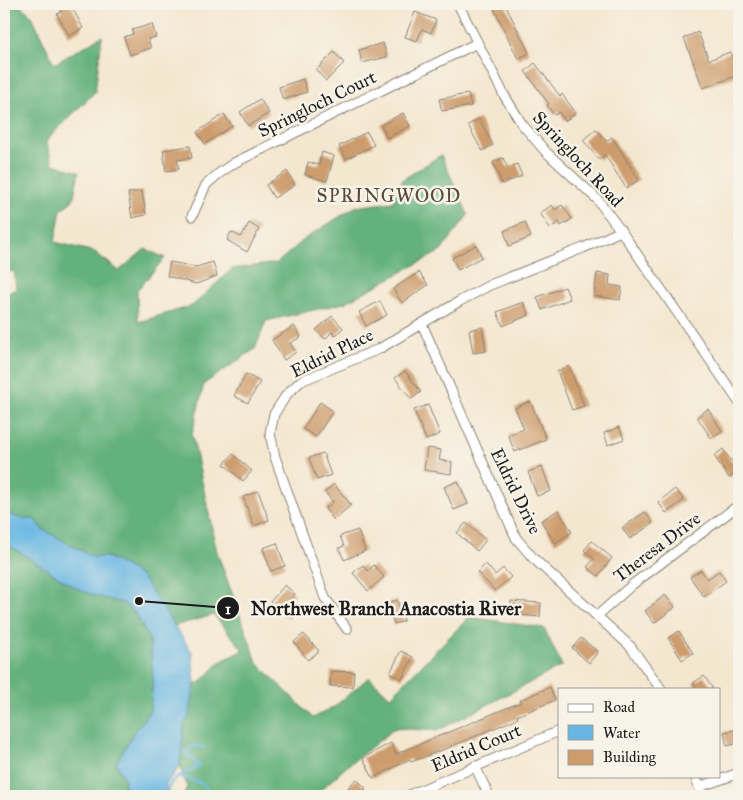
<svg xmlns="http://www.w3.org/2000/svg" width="743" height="800" viewBox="0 0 743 800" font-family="'IM FELL Great Primer',serif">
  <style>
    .forest { fill: #64b17b; stroke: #40664c }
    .water { fill: #68b7e2; stroke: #426a7f }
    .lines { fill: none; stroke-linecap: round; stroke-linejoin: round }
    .stream { stroke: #68b7e2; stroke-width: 2.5 }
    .building { fill: #cd9c6d }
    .street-casing { stroke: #888276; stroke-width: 11 }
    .street { stroke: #fff; stroke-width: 9 }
    .labels { text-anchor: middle; stroke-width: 5; stroke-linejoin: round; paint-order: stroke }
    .street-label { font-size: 18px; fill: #1c1c1c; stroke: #f7f3e8 }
    .neighbourhood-label { font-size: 19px; letter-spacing: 1px; fill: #5a4938; stroke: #f7f3e8 }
    .leader { fill: none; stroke: #1c1c1c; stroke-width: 2 }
    .callout-dot { fill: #1c1c1c; stroke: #f7f3e8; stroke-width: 2 }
    .mark-label { font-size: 15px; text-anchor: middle; font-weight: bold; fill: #fff }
    .callout-label { font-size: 19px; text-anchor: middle; font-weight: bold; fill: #1c1c1c; stroke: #f7f3e8; stroke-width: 5; stroke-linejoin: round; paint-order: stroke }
  </style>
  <rect width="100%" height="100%" fill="#f7f3e8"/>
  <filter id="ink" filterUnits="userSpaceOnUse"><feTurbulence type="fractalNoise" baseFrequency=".02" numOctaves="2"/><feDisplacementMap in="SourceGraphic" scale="10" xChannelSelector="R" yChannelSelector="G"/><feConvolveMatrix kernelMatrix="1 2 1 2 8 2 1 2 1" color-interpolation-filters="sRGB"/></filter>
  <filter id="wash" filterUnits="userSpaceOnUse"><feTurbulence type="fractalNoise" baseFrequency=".0096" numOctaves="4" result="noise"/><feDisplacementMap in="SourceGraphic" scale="20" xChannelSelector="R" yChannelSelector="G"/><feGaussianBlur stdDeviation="1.12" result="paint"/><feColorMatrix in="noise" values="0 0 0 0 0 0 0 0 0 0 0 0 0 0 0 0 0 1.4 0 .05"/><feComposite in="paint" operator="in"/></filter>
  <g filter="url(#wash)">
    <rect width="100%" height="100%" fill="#f4e7d0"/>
    <g class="forest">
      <path d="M4,4h15l13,12 22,48 48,-28 -7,56 -49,49 7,23 26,8 -6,28 -12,10 -6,32 40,10 24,19 26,-22 20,9 -28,32 1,32 54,-16 40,-37 45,-6 29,-25 49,-31 38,-5 9,-22 39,-25 27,60 -27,36 -97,52 -78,18 -11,28 -51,35 -12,50 25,118 40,110 56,56 21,-11 35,-30 21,20 79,-80 75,11 18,38 -125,65 -42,-3 -50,40 -31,28h-131l4,-9 -7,-21 4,-42 5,-7 6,-33 5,-1 20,-21 23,-12 -29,-35 -40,11 -32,-49 -19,-12 -15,-8h-15l-51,-28 -8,-10h-11l-19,-6v-218l12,-6 -2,-18 -10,2z"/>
      <path d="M4,542l72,46 47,15 12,11 15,27 3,39 -3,31 -17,23 -17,29 9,17 -5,16h-116z"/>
    </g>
    <path class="water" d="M4,513l19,6h11l8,10 51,28h14l16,8 19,12 50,75 3,32 -6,33 -5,7 -4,42 -15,20 4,10h-46l2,-16 -9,-17 17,-29 17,-23 3,-31 -3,-39 -14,-27 -13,-11 -28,-7 -19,-8 -72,-46z"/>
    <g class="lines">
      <g class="stream">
        <path d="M179,776l20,-10 -14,-14 8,-6 11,1"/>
        <path d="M167,796c0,-10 4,-14 12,-20l24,8 10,12"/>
      </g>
    </g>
    <g id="blocks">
      <g class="building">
        <path d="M62,4h10v3l11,21 -14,8 -12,-22 4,-2z"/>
        <path d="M492,4h13l24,49 -11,6z"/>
        <path d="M415,12l21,8 -5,13 -9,-4 -5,12 -12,-4z"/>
        <path d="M152,24l4,13 -8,2 3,9 -21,7 -6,-18 9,-3 -1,-4z"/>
        <path d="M698,32l11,28 21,-8 9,23 -36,13 -19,-50z"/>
        <path d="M383,43l4,14 -25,6 -3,-13z"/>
        <path d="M334,52l10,11 -18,18 -10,-11z"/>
        <path d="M535,63l25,33 2,-2 14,19 -11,8 -6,-9 -5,3 -7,-10 2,-1 -24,-33z"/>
        <path d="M303,79l4,13 -24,8 -4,-13z"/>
        <path d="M468,94l3,12 -29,5 -3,-12z"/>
        <path d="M260,99l9,14 -21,13 -8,-14z"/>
        <path d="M403,113l7,13 -23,12 -6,-13z"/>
        <path d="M224,114l8,12 -27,18 -8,-12z"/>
        <path d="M479,119l14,26 -11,6 -14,-26z"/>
        <path d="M596,129l10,12 6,-4 27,43 -13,8 -21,-33 -6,5 -16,-20z"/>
        <path d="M367,132l7,13 -28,14 -7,-13z"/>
        <path d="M190,146l2,12 -15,2 2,9 -13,2 -3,-21z"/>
        <path d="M322,152l12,4 -7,25 -22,-6 3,-13 11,3z"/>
        <path d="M503,158l5,10 9,-4 5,12 -20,8 -9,-22z"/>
        <path d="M287,171l8,14 -21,13 -8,-13z"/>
        <path d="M142,191l4,24 -14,3 -4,-25z"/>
        <path d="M552,205l3,5 7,-5 10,14 -11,7 -2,-4 -9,6 -10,-15z"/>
        <path d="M525,222l6,15 -22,9 -5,-15z"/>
        <path d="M249,223l10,6 -12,23 -20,-12 4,-8 10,5z"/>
        <path d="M476,245l6,12 -24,13 -6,-12z"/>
        <path d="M170,262l26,5 17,-5 4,14 -21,8 -29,-8z"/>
        <path d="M419,272l9,13 -26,18 -9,-14z"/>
        <path d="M597,273l13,2 -1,10 13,2 -2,13 -26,-4z"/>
        <path d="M565,287l5,12 -28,11 -5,-13z"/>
        <path d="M380,301l7,14 -21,11 -7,-14z"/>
        <path d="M523,302l6,13 -26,11 -6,-14z"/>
        <path d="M332,316l11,12 -8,8 -3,-4 -7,7 -9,-9z"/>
        <path d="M294,326l7,11 -11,6 6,9 -12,8 -12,-20z"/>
        <path d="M482,327l4,24 -13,2 -4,-23z"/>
        <path d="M569,366l15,40 -12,4 -15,-39z"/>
        <path d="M405,371l16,21 -10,7 -16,-21z"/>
        <path d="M246,374l14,8 -12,21 -14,-7z"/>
        <path d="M530,401l16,38 -31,13 -7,-17 16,-6 -9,-21z"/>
        <path d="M320,402l13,9 -17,26 -13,-8z"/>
        <path d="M428,405l12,29 -14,6 -12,-30z"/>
        <path d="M708,409l14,22 -11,7 -14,-21z"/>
        <path d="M619,427l5,12 -16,6 -4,-12z"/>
        <path d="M427,448l14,2 -2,10 13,2 -1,12 -27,-4z"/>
        <path d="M723,449l8,12 8,-6v16l-10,7 -15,-22z"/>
        <path d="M323,453l8,22 -14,5 -8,-22z"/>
        <path d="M233,454l19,17 -9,10 -19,-17z"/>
        <path d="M542,467l9,24 -14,5 -9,-24z"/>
        <path d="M458,481l10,23 -14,6 -10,-23z"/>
        <path d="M334,484l17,21 -17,15 -9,-11 8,-7 -8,-10z"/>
        <path d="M675,489l9,11 -18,13 -8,-11z"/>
        <path d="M258,491l11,29 -15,6 -11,-29z"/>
        <path d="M558,510l14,22 -17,11 -14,-22z"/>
        <path d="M645,512l8,11 -23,16 -8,-11z"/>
        <path d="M466,523l20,17 -9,11 -20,-18z"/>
        <path d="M358,530l7,21 -21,9 -5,-12 5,-2 -4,-10z"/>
        <path d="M592,541l20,17 -14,18 -11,-9 7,-8 -10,-9z"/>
        <path d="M277,543l8,23 -14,5 -8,-23z"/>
        <path d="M486,564l9,11 8,-7 8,9 -16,14 -18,-19z"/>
        <path d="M363,565l5,6 6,-6 10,12 -16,14 -15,-18z"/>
        <path d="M701,570l6,9 12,-8 7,10 -22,16 -14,-20z"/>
        <path d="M285,585l10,9 -6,7 8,7 -9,10 -18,-16z"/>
        <path d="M665,595l10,12 -21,16 -9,-12z"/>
        <path d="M397,600l7,21 -10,3 -7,-21z"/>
        <path d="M511,601l30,2 -1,14 -30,-3z"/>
        <path d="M679,631l14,22 -11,7 -14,-22z"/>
        <path d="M304,634l15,17 -11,9 -14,-18z"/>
        <path d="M581,638l17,14 -9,11 -17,-15z"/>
        <path d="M401,651l12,6 -11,22 -12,-6z"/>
        <path d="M331,671l23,1 -1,15 -23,-1z"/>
        <path d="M704,676l3,4 6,9h-16l-4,-6z"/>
        <path d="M550,687l5,13 -38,16 1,2 -68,29 -39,15 -1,-3 -37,19 -10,-20 28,-15 5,11 125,-52 -1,-2z"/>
        <path d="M739,729v14l-12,3 -3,-14z"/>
        <path d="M356,779l9,8v3l-6,6h-18z"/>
      </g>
    </g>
  </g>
  <g filter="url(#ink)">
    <use href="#blocks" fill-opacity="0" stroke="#888276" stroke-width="1"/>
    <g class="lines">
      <g class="street-casing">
        <g id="street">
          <path d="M458,4l46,91 18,29 24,28 51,47 24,32 118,171"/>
          <path d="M192,216l14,-31 11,-10 17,-12 243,-120"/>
          <path d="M422,324l94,214 18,21 96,87 31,43"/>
          <path d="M597,616l36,-32 106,-79"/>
          <path d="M347,629l-22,-31 -50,-141 -5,-24 4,-19 13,-20 14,-13 78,-32 81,-48 30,-16 93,-37 38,-17"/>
          <path d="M475,766l14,30"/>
          <path d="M695,776l7,20"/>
          <path d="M699,787l40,-14"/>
          <path d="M407,796l152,-65"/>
        </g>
      </g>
      <use href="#street" class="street"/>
    </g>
  </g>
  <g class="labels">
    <g class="street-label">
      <text transform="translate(317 104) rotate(-26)" y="6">Springloch Court</text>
      <text transform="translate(578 159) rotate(47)" y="6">Springloch Road</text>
      <text transform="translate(332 353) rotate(-26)" y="6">Eldrid Place</text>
      <text transform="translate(516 491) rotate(64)" y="6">Eldrid Drive</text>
      <text transform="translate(657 547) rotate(-37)" y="6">Theresa Drive</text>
      <text transform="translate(476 748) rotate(-23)" y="6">Eldrid Court</text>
    </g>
    <g class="neighbourhood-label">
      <text x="389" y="202">SPRINGWOOD</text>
    </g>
  </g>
  <path class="leader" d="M139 601L228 608"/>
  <g class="callout-dot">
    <circle cx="139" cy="601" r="5"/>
    <circle cx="228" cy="608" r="12"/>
  </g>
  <g class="mark-label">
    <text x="228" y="614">1</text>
  </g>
  <g class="callout-label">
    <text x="386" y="615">Northwest Branch Anacostia River</text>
  </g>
  <rect width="743" height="800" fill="none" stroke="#f7f3e8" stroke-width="20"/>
  <rect x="558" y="688" width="162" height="90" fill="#f7f3e8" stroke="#9f9d96"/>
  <rect x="568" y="704" width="25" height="8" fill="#ffffff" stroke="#9f9d96"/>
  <text x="603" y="712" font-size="15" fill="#1c1c1c">Road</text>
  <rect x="568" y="725" width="25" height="15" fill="#68b7e2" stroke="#9f9d96"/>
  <text x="603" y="738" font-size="15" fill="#1c1c1c">Water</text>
  <rect x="568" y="750" width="25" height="15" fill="#cd9c6d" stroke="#9f9d96"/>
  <text x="603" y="762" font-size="15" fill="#1c1c1c">Building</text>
</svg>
